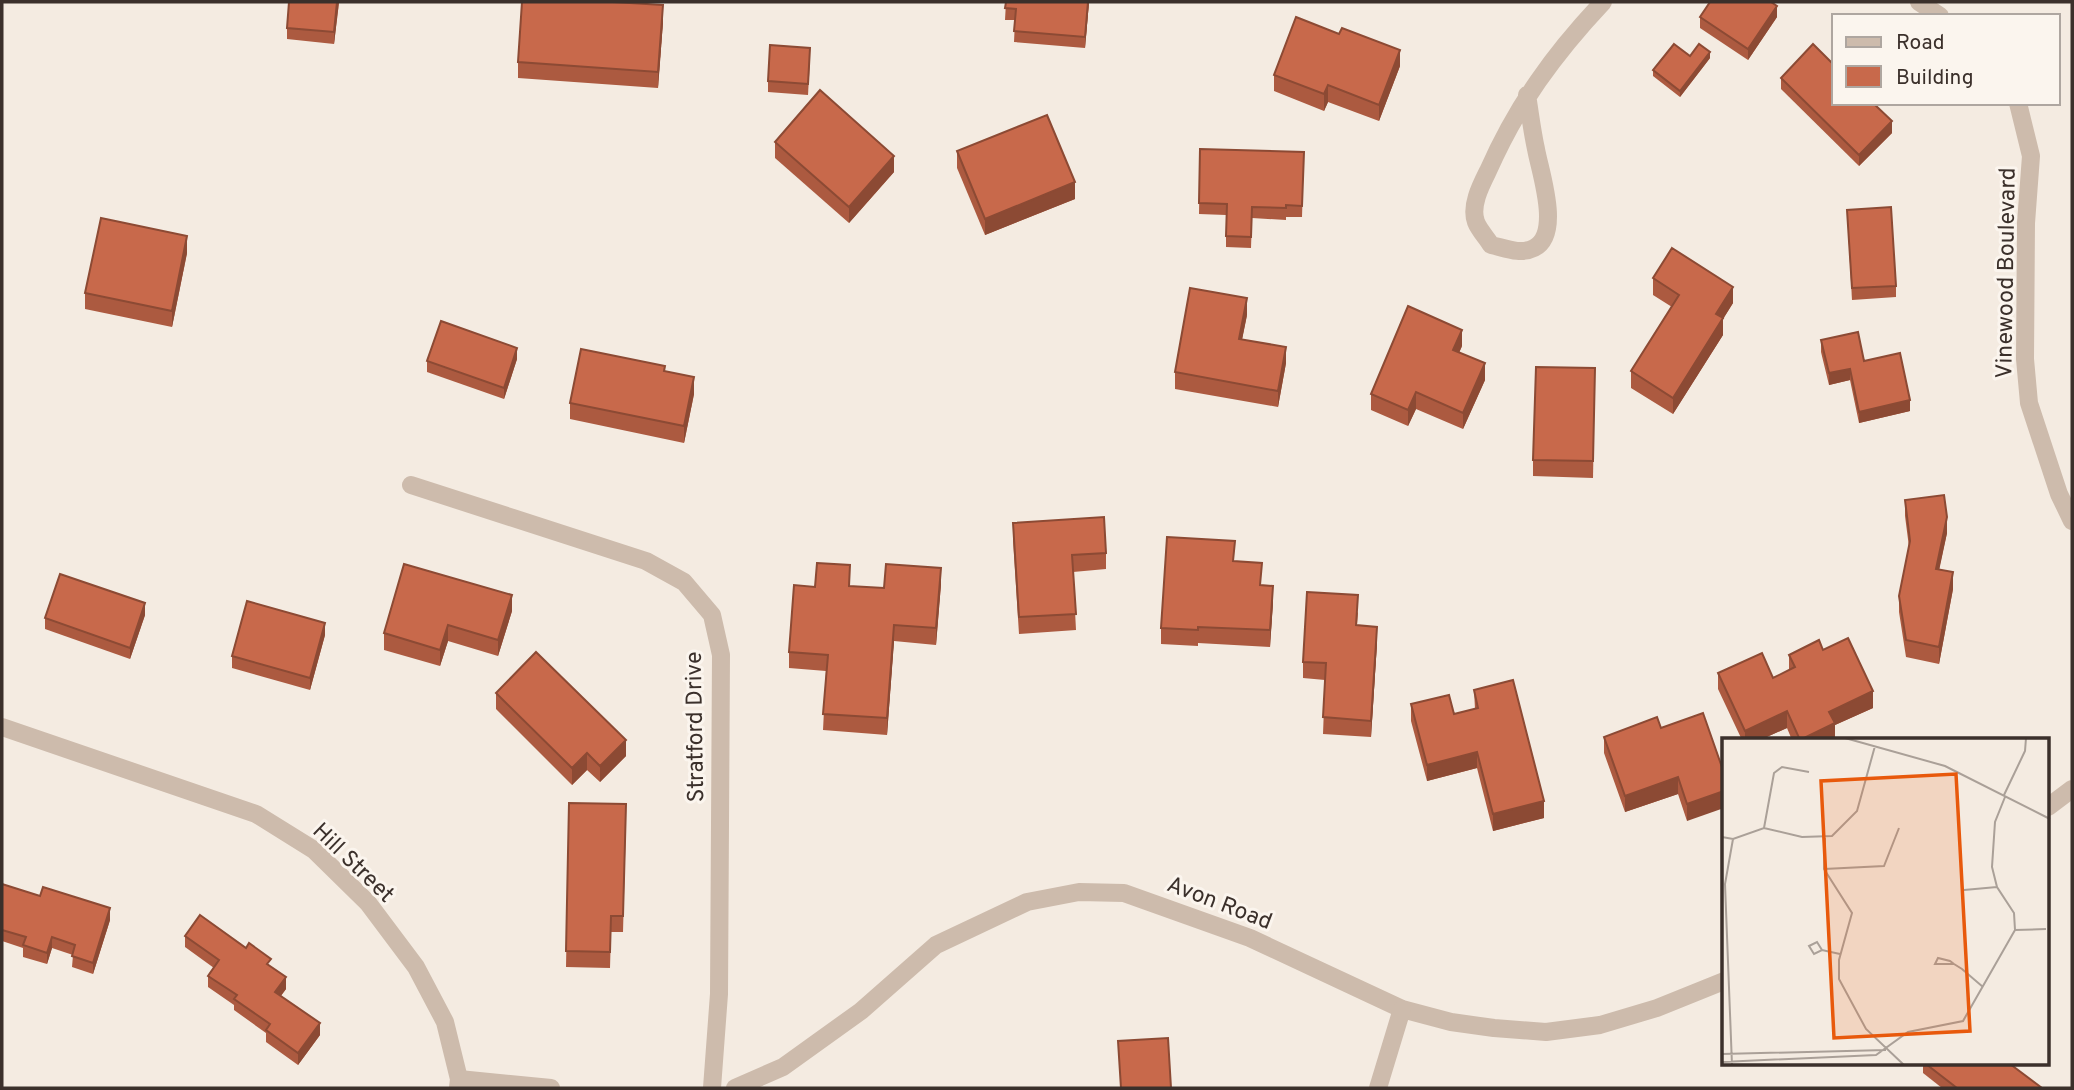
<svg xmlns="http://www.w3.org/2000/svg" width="2074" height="1090" viewBox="0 0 2074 1090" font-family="Overpass,sans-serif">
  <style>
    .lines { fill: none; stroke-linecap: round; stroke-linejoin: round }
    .minor { stroke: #cdbbac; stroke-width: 18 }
    .wall { fill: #ac5a40 }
    .shaded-wall { fill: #8c4a34 }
    .building { fill: #c8694b; stroke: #8c4a34; stroke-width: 2 }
    .labels { text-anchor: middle; stroke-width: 6; stroke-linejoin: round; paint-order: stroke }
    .street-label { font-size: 23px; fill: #3b302b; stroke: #fbf5ee }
    .inset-road { fill: none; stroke: #aaa098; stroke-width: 2 }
    .view { fill: #e8590c; fill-opacity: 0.15; stroke: #e8590c; stroke-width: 3.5 }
    .inset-edge { fill: none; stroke: #3b302b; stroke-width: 3.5 }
  </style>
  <rect width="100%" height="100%" fill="#f4ebe1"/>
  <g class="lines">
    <g class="minor">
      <path d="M1919,2l21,14"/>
      <path d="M1527,95c3,18 5,36 9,54 4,23 26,85 -2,99 -14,7 -29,0 -43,-3 -4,-7 -12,-15 -15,-23 -6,-16 5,-37 12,-51 29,-66 66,-117 115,-169"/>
      <path d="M2018,103l13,53 -5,67 -1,136 4,44 30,91 13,27"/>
      <path d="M411,485l235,76 38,21 28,33 9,40 -2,339 -7,94"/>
      <path d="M2,727l254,87 58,36 54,53 48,64 29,55 14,57 -1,9"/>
      <path d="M2048,807l24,-18"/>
      <path d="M459,1079l92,9"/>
      <path d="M735,1088l48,-21 78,-56 75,-66 91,-43 52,-10 45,1 126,45 152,71 49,13 43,6 52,4 54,-7 57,-17 67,-27"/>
      <path d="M1378,1088l24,-79"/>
    </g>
  </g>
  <g class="wall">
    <path d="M339,2l-5,42 -47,-5v-11z"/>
    <path d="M1006,2h83l-4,46 -71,-6 1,-22h-10z"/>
    <path d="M1700,17h77l-29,43 -48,-32z"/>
    <path d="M663,22l-5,66 -140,-10v-16z"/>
    <path d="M1710,58l-30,39 -27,-21v-6z"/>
    <path d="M810,59l-2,36 -40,-3v-11z"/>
    <path d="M1400,66l-21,55 -51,-19 -4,9 -50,-20v-16z"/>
    <path d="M1781,78l111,55 -33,33 -78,-77z"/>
    <path d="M775,142l119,30 -45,51 -74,-65z"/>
    <path d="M1200,149l104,3 -2,65h-16v3l-34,-2 -1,30 -25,-1v-32l-27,-1z"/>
    <path d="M957,151l118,48 -90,36 -28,-67z"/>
    <path d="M1847,210l49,76v11l-44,3z"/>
    <path d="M187,253l-15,74 -87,-18v-16z"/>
    <path d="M1653,278l80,25 -10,16v16l-50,79 -42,-26v-17l41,-64 -19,-12z"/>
    <path d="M1247,315l-5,24 44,24 -8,44 -103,-18v-17z"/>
    <path d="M1821,340l43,21 46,50 -51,12 -9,-43 -21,5 -8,-33z"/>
    <path d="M1462,346l-3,7 26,27 -22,49 -47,-20 -8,17 -37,-16v-16z"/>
    <path d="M517,359l-13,40 -77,-27v-11z"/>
    <path d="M1595,368l-2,110 -60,-2v-16z"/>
    <path d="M665,371l29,23 -10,49 -114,-24v-16z"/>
    <path d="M1905,500l42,33 -8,36 14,20 -14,75 -33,-7 -7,-45v-16l10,-49 -4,-31z"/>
    <path d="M1013,523l93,30v16l-33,3 3,58 -57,4 -6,-94z"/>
    <path d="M1234,561l27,24 12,17 -3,45 -72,-4v3l-37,-2v-16z"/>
    <path d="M941,584l-5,61 -42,-4 -7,94 -64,-5 3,-59 -37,-3v-16l26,-65 35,-1 34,2z"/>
    <path d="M512,611l-14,45 -50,-15 -8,25 -56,-16v-17z"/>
    <path d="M1358,612l-1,13 20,18 -6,94 -48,-3 2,-54 -22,-2v-16z"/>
    <path d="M145,615l-15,44 -85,-30v-11z"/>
    <path d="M325,635l-15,55 -78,-22v-12z"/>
    <path d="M1823,650l50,58 -38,17v15h-43l-5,-12 -27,12h-18l-24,-51v-16l55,5 16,-8v-15z"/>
    <path d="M1474,690l70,128 -51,13 -16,-63 -50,13 -16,-60v-17l43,10 21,-5z"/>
    <path d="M496,693l130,63 -26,26 -13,-12 -15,15 -76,-76z"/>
    <path d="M1703,713l-16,108 -9,-27 -53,18 -21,-59v-16l57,-9z"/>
    <path d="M569,803l57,18 -3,111h-12l-1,36 -44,-1z"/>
    <path d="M2,885l38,11 70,24 -17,54 -21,-7 1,-12 -21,-7 -5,16 -24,-7v-9l-21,-7z"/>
    <path d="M185,936l86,31 15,22 -5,7 39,39 -22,30 -32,-23v-9l-32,-23v-5l-26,-18v-11l6,-8 -29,-21z"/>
    <path d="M1923,1064h3l116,24h-100l-19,-15z"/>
  </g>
  <g class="shaded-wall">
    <path d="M337,2h2l-5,42v-12z"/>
    <path d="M1088,2h1l-4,46v-11z"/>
    <path d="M663,5v17l-5,66v-16z"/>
    <path d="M1777,6v11l-29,43v-11z"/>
    <path d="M1400,50v16l-21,55v-16z"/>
    <path d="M1710,52v6l-30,39v-6z"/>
    <path d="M1328,85v17l-4,9v-17z"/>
    <path d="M1892,121v12l-33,33v-11z"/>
    <path d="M894,156v16l-45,51v-16z"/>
    <path d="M1075,182v17l-90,36v-16z"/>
    <path d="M187,236v17l-15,74v-16z"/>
    <path d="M1733,287v16l-10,16v16l-50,79v-16l43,-84z"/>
    <path d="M1247,298v17l-8,40v-16z"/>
    <path d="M1462,330v16l-9,20v-16z"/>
    <path d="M1286,347v16l-8,44v-16z"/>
    <path d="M517,348v11l-13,40v-11z"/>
    <path d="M1485,363v17l-22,49v-16z"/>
    <path d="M1850,369v11l-21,5v-12z"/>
    <path d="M694,377v17l-10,49v-17z"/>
    <path d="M1416,392v17l-8,17v-16z"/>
    <path d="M1910,400v11l-51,12v-11z"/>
    <path d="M1947,517v16l-11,52v-16z"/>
    <path d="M941,568v16l-5,61v-17z"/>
    <path d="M1953,572v17l-14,75v-17z"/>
    <path d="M1273,586v16l-3,45v-17z"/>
    <path d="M512,595v16l-14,45v-16z"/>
    <path d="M145,603v12l-15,44v-11z"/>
    <path d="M325,623v12l-15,55v-12z"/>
    <path d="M448,625v16l-8,25v-16z"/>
    <path d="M894,625v16l-7,94v-17z"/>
    <path d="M1377,627v16l-6,94v-16z"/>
    <path d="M1873,691v17l-38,17v15h-35l29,-28z"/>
    <path d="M1787,711v17l-27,12h-15v-9z"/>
    <path d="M626,740v16l-26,26v-16z"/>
    <path d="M1477,752v16l-50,13v-16z"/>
    <path d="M587,753v17l-15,15v-17z"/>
    <path d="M1678,777v17l-53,18v-16z"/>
    <path d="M1724,791v17l-37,13v-17z"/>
    <path d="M1544,801v17l-51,13v-17z"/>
    <path d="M110,908v12l-17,54v-11z"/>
    <path d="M52,937v11l-5,16v-11z"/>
    <path d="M286,977v12l-11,14v-11z"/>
    <path d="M320,1023v12l-22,30v-12z"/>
  </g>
  <g class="building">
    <path d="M289,2h48l-3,30 -47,-4z"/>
    <path d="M522,2h91l50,3 -5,67 -140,-10z"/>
    <path d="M1006,2h82l-3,35 -71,-6 2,-22 -11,-1z"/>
    <path d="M1710,2h61l6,4 -29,43 -48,-32z"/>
    <path d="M1296,17l43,17 3,-6 58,22 -21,55 -51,-20 -4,9 -50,-19z"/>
    <path d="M1674,44l16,12 9,-12 11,8 -30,39 -27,-21z"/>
    <path d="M1813,44l21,21v38h39l19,18 -33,34 -78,-77z"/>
    <path d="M770,45l40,3 -2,36 -40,-3z"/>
    <path d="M820,90l74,66 -45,51 -74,-65z"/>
    <path d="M1047,115l28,67 -90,37 -28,-68z"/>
    <path d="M1200,149l104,3 -2,54 -16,-1v3l-34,-1 -1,30 -25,-1 1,-32 -28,-1z"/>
    <path d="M1891,207l5,79 -44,2 -5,-78z"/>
    <path d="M101,218l86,18 -15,75 -87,-18z"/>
    <path d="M1672,248l61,39 -17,27 7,4 -50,80 -42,-27 48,-76 -26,-17z"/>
    <path d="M1190,288l57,10 -8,41 47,8 -8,44 -103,-19z"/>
    <path d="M1408,306l54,24 -9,20 32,13 -22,50 -47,-21 -8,18 -37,-16z"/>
    <path d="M441,321l76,27 -13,40 -77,-27z"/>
    <path d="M1858,332l6,29 36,-8 10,47 -51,12 -9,-43 -21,4 -8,-33z"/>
    <path d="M581,349l84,17 -1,5 30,6 -10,49 -114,-23z"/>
    <path d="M1536,367l59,1 -2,93 -60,-1z"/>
    <path d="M1944,495l3,22 -11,52 17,3 -14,75 -33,-7 -7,-44 11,-55 -5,-41z"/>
    <path d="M1104,517l2,36 -34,2 4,59 -57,3 -6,-94z"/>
    <path d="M1167,537l68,4 -2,20 29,2 -2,22 13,1 -3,44 -72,-3v3l-37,-2z"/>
    <path d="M817,563l33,2 -1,21 35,2 2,-24 55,4 -5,60 -42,-3 -7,93 -64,-4 5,-59 -39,-3 5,-67 21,2z"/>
    <path d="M404,564l108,31 -14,45 -50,-15 -8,25 -56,-17z"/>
    <path d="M60,574l85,29 -15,45 -85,-30z"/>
    <path d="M1307,592l51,3 -2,30 21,2 -6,94 -48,-4 3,-54 -23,-1z"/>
    <path d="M247,601l78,22 -15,55 -78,-22z"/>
    <path d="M1848,638l25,53 -44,21 6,11 -35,17 -13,-29 -42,20 -27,-58 44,-20 11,25 22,-11 -6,-12 30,-15 4,10z"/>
    <path d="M536,652l90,88 -26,26 -13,-13 -15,15 -76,-75z"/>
    <path d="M1513,680l31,121 -51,13 -16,-62 -50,13 -16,-61 38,-9 5,19 24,-6 -4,-18z"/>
    <path d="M1703,713l21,60v18l-37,13 -9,-27 -53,19 -21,-59 53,-20 4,11z"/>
    <path d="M569,803l57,1 -3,112h-12l-1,36 -44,-1z"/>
    <path d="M2,884l38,12 3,-9 67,21 -17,55 -21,-7 3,-11 -23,-8 -5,16 -24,-8 3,-8 -24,-7z"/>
    <path d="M200,915l46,33 3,-5 22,16 -4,5 19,13 -11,15 45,31 -22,30 -32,-23 4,-6 -36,-25 3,-4 -29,-19 11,-16 -34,-24z"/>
    <path d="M1168,1038l3,50h-50l-3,-47z"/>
    <path d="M1926,1064h84l32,24h-85z"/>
  </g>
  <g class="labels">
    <g class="street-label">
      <text transform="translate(2005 273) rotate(-89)" y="8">Vinewood Boulevard</text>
      <text transform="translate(694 727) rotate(-91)" y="8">Stratford Drive</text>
      <text transform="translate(354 862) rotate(44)" y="8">Hill Street</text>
      <text transform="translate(1220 902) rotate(21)" y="8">Avon Road</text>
    </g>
  </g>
  <g transform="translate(1722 738)">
    <rect width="327" height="327" fill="#f4ebe1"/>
    <path class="inset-road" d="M123,0l100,28 105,53M282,57l21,-44 1,-13M42,90l10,-55 8,-6 27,5M0,99l11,2 31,-11 38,9 30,-1 25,-25 18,-65M103,100l-1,31 28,44 -13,47v19l27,50 38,36M102,131l60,-3 15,-38M242,152l33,-3M293,192l31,-1M100,212l-5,-8 -8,4 5,8 8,-4 18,4M232,226h-19l3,-6 12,3 4,3 8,5 21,18M0,316l164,-4M0,324l154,-7 32,-23 55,-11 52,-91 -1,-17 -17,-26 -5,-20 3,-45 10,-25M10,327l-7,-181 8,-45"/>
    <path class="view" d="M234,36l14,257 -136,7 -13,-257z"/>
    <rect width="327" height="327" class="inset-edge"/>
  </g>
  <rect width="2074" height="1090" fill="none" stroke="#3b302b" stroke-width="7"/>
  <rect x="1832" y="14" width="228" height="91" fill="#fbf5ee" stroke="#aea6a0" stroke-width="2"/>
  <rect x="1846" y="37" width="35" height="10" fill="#cdbbac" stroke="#aea6a0" stroke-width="2"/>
  <text x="1896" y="49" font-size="21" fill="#3b302b">Road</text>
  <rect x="1846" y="66" width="35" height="21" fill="#c8694b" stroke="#aea6a0" stroke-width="2"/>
  <text x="1896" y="84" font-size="21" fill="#3b302b">Building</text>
</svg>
